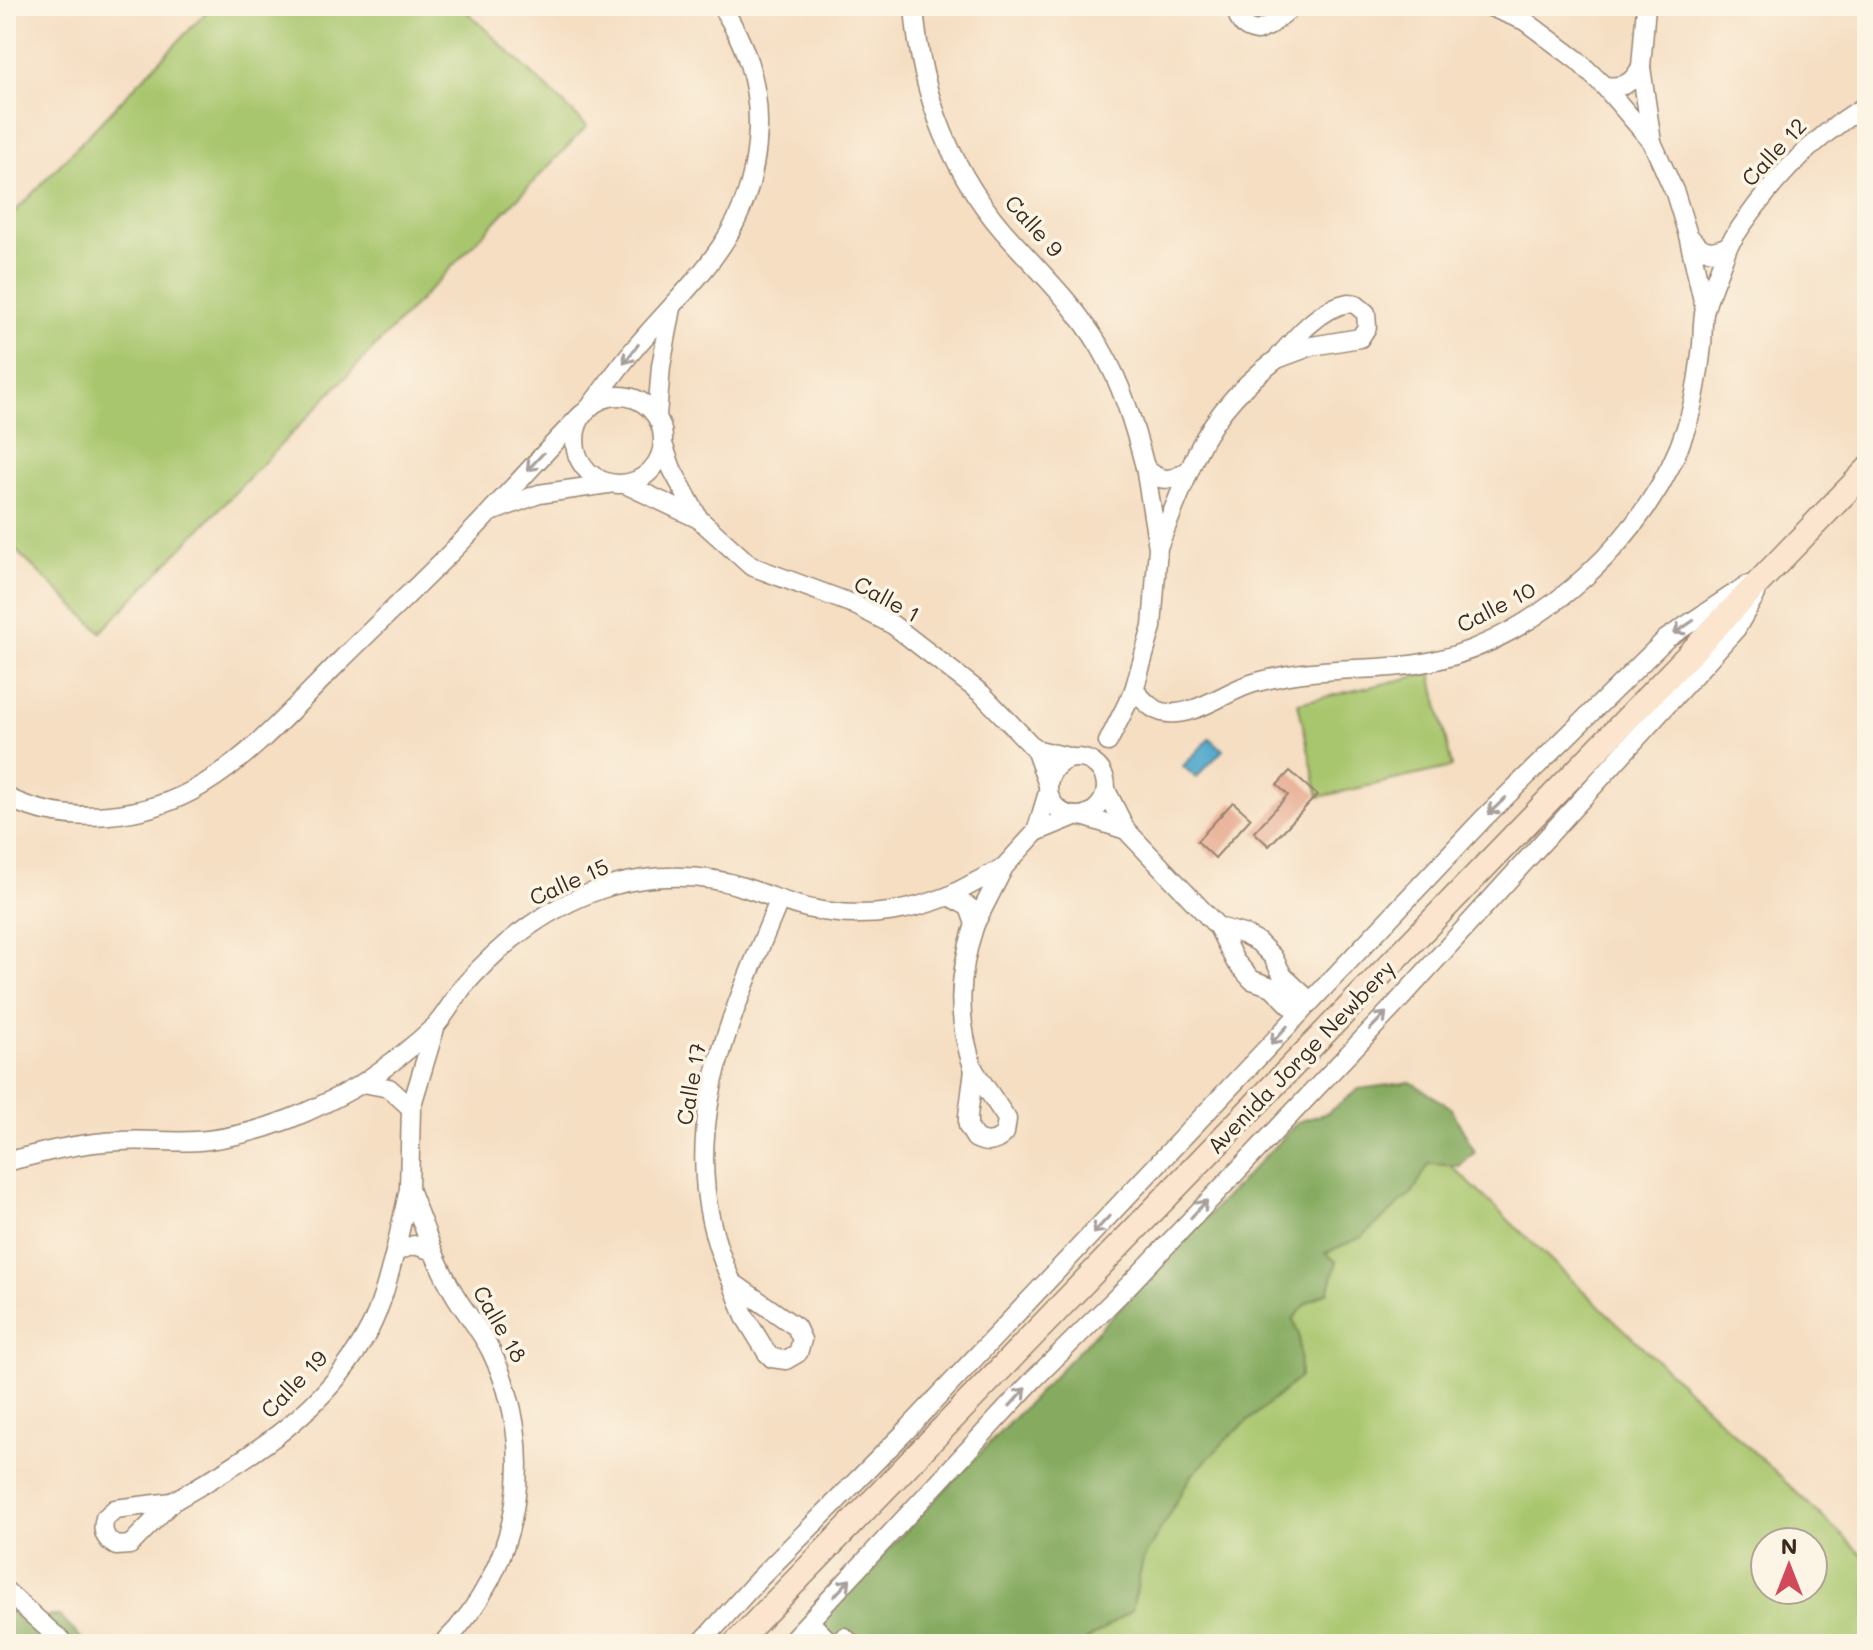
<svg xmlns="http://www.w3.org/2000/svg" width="1873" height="1650" viewBox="0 0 1873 1650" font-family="Mali,sans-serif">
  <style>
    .green { fill: #a8c66d; stroke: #727846; stroke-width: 2; fill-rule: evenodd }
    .forest { fill: #86ab60; stroke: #606a3f; stroke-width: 2 }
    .water { fill: #4ea7cb; stroke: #446874; stroke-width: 2 }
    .building { fill: #e7ab91 }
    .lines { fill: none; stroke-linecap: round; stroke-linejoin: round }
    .minor-casing { stroke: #988470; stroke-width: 21 }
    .secondary-casing { stroke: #988470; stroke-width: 27 }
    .minor { stroke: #fff; stroke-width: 18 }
    .secondary { stroke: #fce5cf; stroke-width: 24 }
    .oneway { stroke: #a79f9a }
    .labels { text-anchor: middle; stroke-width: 7; stroke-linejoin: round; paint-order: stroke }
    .street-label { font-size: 22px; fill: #3b2a1e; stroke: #fcf5e5 }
  </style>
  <rect width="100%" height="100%" fill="#fcf5e5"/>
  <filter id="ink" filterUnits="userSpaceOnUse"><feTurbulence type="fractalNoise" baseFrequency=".0125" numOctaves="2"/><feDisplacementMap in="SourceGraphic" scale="16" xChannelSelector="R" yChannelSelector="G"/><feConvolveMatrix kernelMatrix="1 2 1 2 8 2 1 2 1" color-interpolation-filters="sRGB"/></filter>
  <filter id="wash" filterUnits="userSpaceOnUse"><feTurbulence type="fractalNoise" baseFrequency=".006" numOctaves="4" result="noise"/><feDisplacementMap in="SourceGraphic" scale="32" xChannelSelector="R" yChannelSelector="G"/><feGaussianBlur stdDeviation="1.8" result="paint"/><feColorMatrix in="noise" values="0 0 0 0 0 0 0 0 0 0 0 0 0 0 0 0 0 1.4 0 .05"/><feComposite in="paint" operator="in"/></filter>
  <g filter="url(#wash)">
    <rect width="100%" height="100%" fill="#f5dec2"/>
    <g class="green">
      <path d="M212,6h249l126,120 -486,506 -95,-91v-320z"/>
      <path d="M1431,673l21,94 -133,30 -21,-94z"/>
      <path d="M1370,1089l497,470v85h-1029zM1765,1542h48v48h-48z"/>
    </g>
    <g class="forest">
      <path d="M1411,1082l39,25 25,45 -15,14 -31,-2 -16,28 -51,45 -37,16 12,9 -9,30 -20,10 -15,17 6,16 1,42 -72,61 -37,38 -48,84 -11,50 -51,34h-284l501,-522 29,-9 32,-24z"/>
      <path d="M6,1606l11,12 9,5 22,-7h11l28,28h-81z"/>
    </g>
    <path class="water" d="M1210,738l13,12 -27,28 -13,-12z"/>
    <g id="blocks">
      <g class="building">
        <path d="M1290,771l27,24 -48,51 -15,-14 34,-37 -11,-10z"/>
        <path d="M1233,802l18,16 -36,40 -18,-17z"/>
      </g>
    </g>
  </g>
  <g filter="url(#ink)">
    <use href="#blocks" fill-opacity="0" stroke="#988470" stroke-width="2"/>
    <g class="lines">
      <g class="minor-casing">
        <g id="minor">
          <path d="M914,6c6,89 39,172 100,237 31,34 62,64 86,104 22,37 34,78 45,120"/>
          <path d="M1238,6c-2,14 5,23 19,25l12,-5 24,-20"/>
          <path d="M1488,6l37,15 -12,-15"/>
          <path d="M1525,21l52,39 27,26"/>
          <path d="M1641,67l5,-61"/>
          <path d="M1652,142l-11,-75c-9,17 -18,21 -37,19l48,56 23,51 13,42"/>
          <path d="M1728,246c37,-57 80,-106 139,-141"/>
          <path d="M1348,303l7,1 11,9 1,14 -7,11 -48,8 -35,13c18,-21 43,-51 71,-56z"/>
          <circle cx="619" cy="440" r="44"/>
          <path d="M592,404c16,-21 31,-43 49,-63 62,-71 114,-112 117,-214 1,-43 -13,-86 -37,-121"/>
          <path d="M657,416l4,-50 11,-58"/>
          <path d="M1190,469c17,-45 48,-81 87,-110"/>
          <path d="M625,484l74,35 -27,-50 -9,-25"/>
          <path d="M494,511l45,-17 69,-10"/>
          <path d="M699,519l52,47 102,38 40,21 89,69 53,55"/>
          <path d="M1134,690c9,9 16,19 28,22 28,7 60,-18 86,-27 11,-4 23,-6 35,-9 50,-10 100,-4 150,-15 107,-23 220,-129 253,-233 9,-26 13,-55 16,-83 1,-12 0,-25 3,-36 6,-21 16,-42 23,-63 -19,9 -27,5 -40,-11l17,75"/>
          <path d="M1108,742l26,-52 18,-63 6,-80 -13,-80c14,16 28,15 45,2l-32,78"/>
          <circle cx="1077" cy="787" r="29"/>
          <path d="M1048,785l-13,-36 37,9"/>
          <path d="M1048,792l-12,40 39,-16"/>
          <path d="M6,797c61,30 140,23 198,-13 50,-30 94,-81 135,-122 50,-50 103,-98 151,-150 31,-32 60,-66 92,-98"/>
          <path d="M1082,816l44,14 -20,-40"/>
          <path d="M1126,830l92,97"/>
          <path d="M1004,867l-55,29 20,11 6,17 29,-57 32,-35"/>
          <path d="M1299,1014l-27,-27 -20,-7 -17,-19 -17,-34 25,7 15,8 15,15 10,19 27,25"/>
          <path d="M436,1025l-25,83 -22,-20 -26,-5c25,-17 50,-36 72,-57 11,-11 18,-26 28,-39 39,-46 90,-84 148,-101 40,-12 92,-13 132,1 29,9 56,22 87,25 42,6 79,-1 119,-16"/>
          <path d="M974,1070l33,49 -2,14c-9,10 -19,11 -30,5l-7,-12v-10z"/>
          <path d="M974,1070c-18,-51 -16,-95 1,-146"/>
          <path d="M6,1162c38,-10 76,-20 115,-21 29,-2 58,3 87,-1 57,-7 106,-29 155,-57"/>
          <path d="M409,1189l24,62 -19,-6 -19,7 14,-63 2,-81"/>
          <path d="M433,1251c7,16 15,33 25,49 11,17 24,33 33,51 49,98 30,216 -48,293"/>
          <path d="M732,1282c-64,-136 -5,-255 47,-381"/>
          <path d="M732,1282l64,45 6,13 -4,13 -12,7 -14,-2 -5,-5 -22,-36z"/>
          <path d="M172,1502c78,-44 156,-92 198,-174 12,-24 18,-50 25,-76"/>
          <path d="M172,1502l-42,43 -14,1c-11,-7 -15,-15 -11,-28l10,-9z"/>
          <path d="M6,1591l59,53"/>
          <path d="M810,1622l22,22"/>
          <path d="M700,1644l58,-64 145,-146 580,-615 183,-180 81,-54"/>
          <path d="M788,1644l246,-265 94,-93 266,-280 342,-377 20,-35"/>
          <path d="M839,1644l5,-7 8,7"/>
        </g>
      </g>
      <g class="secondary-casing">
        <path id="secondary" d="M735,1644l1132,-1174"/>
      </g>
      <use href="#minor" class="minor"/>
      <use href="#secondary" class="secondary"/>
    </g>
    <defs><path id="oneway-shaft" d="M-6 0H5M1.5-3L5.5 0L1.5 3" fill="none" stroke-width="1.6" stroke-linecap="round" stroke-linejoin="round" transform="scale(2)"/></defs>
    <g class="oneway">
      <use href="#oneway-shaft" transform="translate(631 354) rotate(127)"/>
      <use href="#oneway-shaft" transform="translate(535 462) rotate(133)"/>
      <use href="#oneway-shaft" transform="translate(1684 627) rotate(146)"/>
      <use href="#oneway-shaft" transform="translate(1497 806) rotate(136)"/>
      <use href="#oneway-shaft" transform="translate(1378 1021) rotate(-46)"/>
      <use href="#oneway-shaft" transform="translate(1279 1035) rotate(133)"/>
      <use href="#oneway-shaft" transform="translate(1199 1209) rotate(-47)"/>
      <use href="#oneway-shaft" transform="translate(1101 1225) rotate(133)"/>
      <use href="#oneway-shaft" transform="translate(1018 1397) rotate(-48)"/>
      <use href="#oneway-shaft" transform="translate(842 1588) rotate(-47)"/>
    </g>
  </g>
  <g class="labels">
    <g class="street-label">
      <text transform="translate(1774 152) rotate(-47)" y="8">Calle 12</text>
      <text transform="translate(1034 226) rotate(48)" y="8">Calle 9</text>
      <text transform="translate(887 599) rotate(29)" y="8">Calle 1</text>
      <text transform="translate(1496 607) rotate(-27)" y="8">Calle 10</text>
      <text transform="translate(569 882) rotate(-24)" y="8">Calle 15</text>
      <text transform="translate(1301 1057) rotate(-46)" y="8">Avenida Jorge Newbery</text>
      <text transform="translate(691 1084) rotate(-80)" y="8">Calle 17</text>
      <text transform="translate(500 1324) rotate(60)" y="8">Calle 18</text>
      <text transform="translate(294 1384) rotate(-46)" y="8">Calle 19</text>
    </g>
  </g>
  <rect width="1873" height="1650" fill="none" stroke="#fcf5e5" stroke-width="32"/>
  <g transform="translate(1789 1566)"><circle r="38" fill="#fcf5e5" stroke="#afa495" stroke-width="2"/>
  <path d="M0-6L14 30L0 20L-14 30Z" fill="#d1495b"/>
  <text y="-12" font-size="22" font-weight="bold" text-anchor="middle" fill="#3b2a1e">N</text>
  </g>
</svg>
